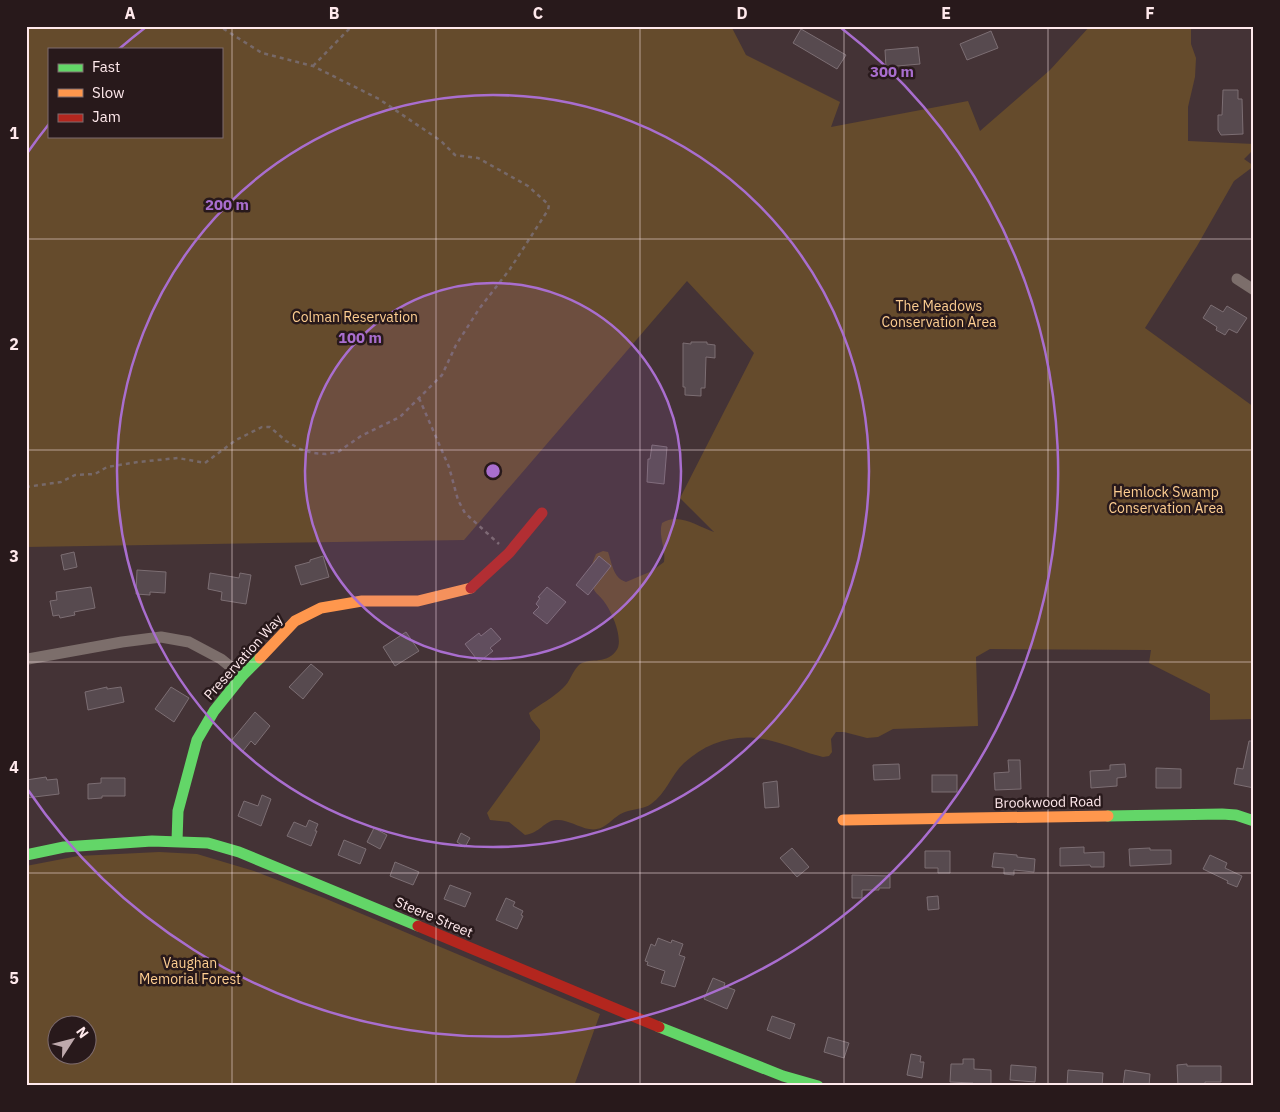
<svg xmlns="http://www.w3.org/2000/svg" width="1280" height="1112" viewBox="0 0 1280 1112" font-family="'IBM Plex Sans',sans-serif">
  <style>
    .green { fill: #654b2c; fill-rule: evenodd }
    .building { fill: #574a4f; stroke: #7c6e73 }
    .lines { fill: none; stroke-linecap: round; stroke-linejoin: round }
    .path { stroke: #776969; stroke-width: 2.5; stroke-dasharray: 4 4; stroke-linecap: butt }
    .street { stroke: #7c6e6b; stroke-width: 11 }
    .fast { stroke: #63d668; stroke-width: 11 }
    .slow { stroke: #ff974d; stroke-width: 11 }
    .jam { stroke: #b3261e; stroke-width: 11 }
    .grid { fill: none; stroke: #ffe9ec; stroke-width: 1; stroke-opacity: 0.55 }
    .ring { fill: none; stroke: #a96ecf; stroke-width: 2.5 }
    .labels { text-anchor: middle; stroke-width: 5; stroke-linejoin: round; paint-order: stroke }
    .park-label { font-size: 14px; fill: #fece91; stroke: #28191b }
    .street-label { font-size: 14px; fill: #ffe9ec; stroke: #28191b }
    .centre { fill: #a96ecf; stroke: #28191b; stroke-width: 2.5 }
    .ring-label { font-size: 15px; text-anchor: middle; font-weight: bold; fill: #a96ecf; stroke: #28191b; stroke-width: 5; stroke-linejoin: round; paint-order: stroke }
    .neatline { fill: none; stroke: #ffe9ec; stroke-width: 2 }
    .grid-label { font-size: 16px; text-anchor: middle; font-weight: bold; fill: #ffe9ec }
  </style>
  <rect width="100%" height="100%" fill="#443336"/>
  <g class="green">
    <path d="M26,26h705l15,29 94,47 -9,25 137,-26 12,30 70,-61 40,-44h101v18l5,14 -1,19 -7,30v34l66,3 -3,8 -7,7 10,7 -20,15 -37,65 -52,82 109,79v312l-44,1v-26l-61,-31 2,-13 -161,-1 -14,8 2,69 -85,3 -15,8 -11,1 -23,-6h-8l-5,7 1,13 -3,4 -6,1c-17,-4 -34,-12 -51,-16 -32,-9 -63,-1 -88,22 -13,12 -18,31 -33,41 -7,5 -18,5 -26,8 -14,5 -19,20 -36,17 -11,-2 -22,-10 -33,-9 -12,1 -16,13 -31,15l-16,-13 -19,-2 -3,-7 53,-73v-10l-9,-11 -2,-6c11,-9 24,-15 34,-25 7,-6 9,-16 15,-22 10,-10 27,0 38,-15 9,-11 -5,-42 -14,-52 -3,-4 -8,-7 -9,-12 -4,-12 -2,-22 3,-33l7,-3 5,1c4,11 5,26 18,30l26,-11 12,-9c2,-14 -6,-26 -2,-39 17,-11 36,4 52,9l-34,-34 74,-145 -67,-72 -223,259 -438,7zM49,49h172v87h-172z"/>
    <path d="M159,852l38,2 57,17 70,27 276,116 -26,72h-548v-220l52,-10zM58,1024h30v30h-30z"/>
  </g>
  <g class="building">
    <path d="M801,29l45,26 -9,14 -44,-26z"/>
    <path d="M991,31l7,17 -31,12 -7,-16z"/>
    <path d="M918,47l2,17 -34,3 -1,-17z"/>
    <path d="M1223,90h15v9h4l1,35 -22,1 -3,-5v-15h4z"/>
    <path d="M1211,305l12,7 4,-6 20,12 -10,15 -8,-4 -4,6 -9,-5 1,-3 -14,-9z"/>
    <path d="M691,342h16v2l8,1v13l-9,-1 -1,31h-4v8l-16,-1v-8h-2v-44l8,1z"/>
    <path d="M652,445l15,2 -3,37 -17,-2 1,-23h2z"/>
    <path d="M74,552l3,15 -13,3 -3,-15z"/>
    <path d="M323,556l6,21 -28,8 -6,-19 15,-4v-2z"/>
    <path d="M599,556l12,10 -23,29 -12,-10z"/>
    <path d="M137,570l29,2 -1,21 -15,-1v3l-14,-1z"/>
    <path d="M210,573l29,5 1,-5 11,2 -5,29 -25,-4 1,-8 -14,-3z"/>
    <path d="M91,587l4,21 -21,4 1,3 -15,3 -1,-3 -6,1 -3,-15 7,-1 -1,-8z"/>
    <path d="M547,587l19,15 -19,22 -14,-11 6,-6 -3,-3 4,-6 -2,-1z"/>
    <path d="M491,628l10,11 -11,9 3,3 -14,11 -14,-18 14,-11 2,3z"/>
    <path d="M406,632l13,19 -24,15 -12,-19z"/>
    <path d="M311,664l12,10 -20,25 -14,-12z"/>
    <path d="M107,687v2l14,-2 3,15 -36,8 -3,-18z"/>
    <path d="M171,687l18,11 -15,24 -19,-13z"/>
    <path d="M255,712l15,14 -15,19 -4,-4 -8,10 -12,-10z"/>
    <path d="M1249,741h5v47l-20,-4 3,-16 6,1z"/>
    <path d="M1008,760h12l1,29 -26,1 -1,-17 15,-1z"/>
    <path d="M899,764l1,15 -26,1 -1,-15z"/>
    <path d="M1125,764l1,13 -9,1v8l-26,2 -1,-17 20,-1v-5z"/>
    <path d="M1156,768l25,1v19h-25z"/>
    <rect x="932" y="775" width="25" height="17"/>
    <path d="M46,777l1,3 10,-1 2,15 -33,4v-18z"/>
    <path d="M101,778h24v18h-23v2l-14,1v-15l13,-1z"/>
    <path d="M777,781l2,26 -14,1 -2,-25z"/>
    <path d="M262,795l9,4 -10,27 -23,-10 6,-15 14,5z"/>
    <path d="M309,820l9,4 -3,7h2l-6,15 -24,-10 7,-14 12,5z"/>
    <path d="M374,828l13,7 -7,14 -13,-7z"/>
    <path d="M461,833l9,5 -5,9 -8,-5z"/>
    <path d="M344,840l22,9 -6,15 -22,-9z"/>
    <path d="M1084,847v6l20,-1v15h-13l-1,-2 -30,1v-18z"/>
    <path d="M792,848l17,19 -12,10 -17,-19z"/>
    <path d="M1150,848v2h21v14l-41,2 -1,-17z"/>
    <path d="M925,851h25v22h-12v-5h-13z"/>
    <path d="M994,853l23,2v2l18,2 -1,13 -20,-2v5l-10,-1v-6l-12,-1z"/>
    <path d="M1210,855l17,8 -2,5 17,8 -5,11 -10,-4 1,-2 -25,-12z"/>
    <path d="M395,862l24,10 -6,13 -23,-9z"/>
    <path d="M852,875l38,1v12h-11v2h-17v8h-10z"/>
    <path d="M450,885l21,8 -6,14 -21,-8z"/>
    <path d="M938,896l1,13 -11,1 -1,-13z"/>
    <path d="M506,898l9,4 -2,4 10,5 -2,4 2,1 -6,13 -21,-9z"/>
    <path d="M658,938l13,5 1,-3 11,4 -4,11 6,2 -10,30 -14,-4 4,-12 -18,-6 1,-3 -3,-1 6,-17 4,2z"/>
    <path d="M713,978l12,5 -1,3 11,4 -8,19 -23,-10z"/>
    <path d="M772,1016l23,8 -5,15 -23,-9z"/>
    <path d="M828,1037l21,6 -5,15 -20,-6z"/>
    <path d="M911,1054l10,2 -1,6h4l-2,16 -15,-3z"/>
    <path d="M963,1059h11v10l17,1v16h-18v-3l-23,-1 1,-18h12z"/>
    <path d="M1187,1064v2h34v16h-16v4h-27l-1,-21z"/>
    <path d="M1011,1065l25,2 -1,15 -25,-2z"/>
    <path d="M1068,1070l35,3 -1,13 -35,-1z"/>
    <path d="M1125,1070l25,4 -1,12h-26z"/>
  </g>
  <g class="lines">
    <g class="path">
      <path d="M313,66l39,-40"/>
      <path d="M419,398l30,69 9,33 7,13 34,31"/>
      <path d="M26,487l35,-5 14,-7 20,-1 12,-7 31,-5 40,-4 27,5 31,-23 26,-13h8l16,14 14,8 13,4 13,1 12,-2 23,-16 39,-19 42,-42 14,-30 23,-36 31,-40 38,-59 1,-5 -21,-19 -50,-28 -23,-3 -14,-14 -62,-42 -66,-33 -51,-13 -43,-27"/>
    </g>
    <g class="street">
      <path d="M1237,279l17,11"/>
      <path d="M28,659l94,-17 39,-5 28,5 32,17 21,17"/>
    </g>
    <g class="fast">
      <path d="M1108,816l114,-2 14,1 18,6"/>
      <path d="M177,841l1,-30 19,-71 17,-29 28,-35 18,-18"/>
      <path d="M26,855l38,-8 88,-6 56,2 31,9 179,74"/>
      <path d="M659,1027l124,49 35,10"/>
    </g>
    <g class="slow">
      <path d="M260,658l35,-37 26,-13 41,-7h56l53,-13"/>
      <path d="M843,820l265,-4"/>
    </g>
    <g class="jam">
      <path d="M471,588l38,-35 33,-40"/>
      <path d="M418,926l241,101"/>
    </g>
  </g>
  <path class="grid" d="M232,26v1060M436,26v1060M640,26v1060M844,26v1060M1048,26v1060M26,239h1228M26,450h1228M26,662h1228M26,873h1228"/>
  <circle cx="493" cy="471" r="188" fill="#a96ecf" fill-opacity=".12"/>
  <g class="ring">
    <circle cx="493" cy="471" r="188"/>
    <circle cx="493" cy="471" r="376"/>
    <path d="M28 152A564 564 0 0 1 49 124M119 49A564 564 0 0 1 146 27M840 27A564 564 0 1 1 28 790"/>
  </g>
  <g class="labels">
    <g class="park-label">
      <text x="939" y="311">The Meadows<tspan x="939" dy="16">Conservation Area</tspan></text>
      <text x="355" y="322">Colman Reservation</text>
      <text x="1166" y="497">Hemlock Swamp<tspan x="1166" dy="16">Conservation Area</tspan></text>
      <text x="190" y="968">Vaughan<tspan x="190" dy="16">Memorial Forest</tspan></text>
    </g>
    <g class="street-label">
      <text transform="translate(243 657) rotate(-48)" y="5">Preservation Way</text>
      <text transform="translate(1048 802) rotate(-1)" y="5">Brookwood Road</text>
      <text transform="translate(434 917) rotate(23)" y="5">Steere Street</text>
    </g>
  </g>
  <circle cx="493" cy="471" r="8" class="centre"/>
  <g class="ring-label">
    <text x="892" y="77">300 m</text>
    <text x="227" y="210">200 m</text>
    <text x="360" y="343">100 m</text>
  </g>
  <rect width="1280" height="1112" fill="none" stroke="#28191b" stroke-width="55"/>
  <rect x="48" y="48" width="175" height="90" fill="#28191b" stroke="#7e6c6f"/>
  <rect x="58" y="64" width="25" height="8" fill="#63d668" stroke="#7e6c6f"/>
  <text x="92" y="72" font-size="15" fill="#ffe9ec">Fast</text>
  <rect x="58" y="89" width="25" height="8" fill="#ff974d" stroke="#7e6c6f"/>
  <text x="92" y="98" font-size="15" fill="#ffe9ec">Slow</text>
  <rect x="58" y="114" width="25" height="8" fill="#b3261e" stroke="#7e6c6f"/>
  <text x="92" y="122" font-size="15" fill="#ffe9ec">Jam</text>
  <g transform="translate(72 1040) rotate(54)"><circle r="24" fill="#28191b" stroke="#7e6c6f"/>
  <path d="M0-4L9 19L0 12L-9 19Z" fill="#bea9ac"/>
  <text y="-8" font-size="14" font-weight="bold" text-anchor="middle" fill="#ffe9ec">N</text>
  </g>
  <rect x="28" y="28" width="1224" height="1056" class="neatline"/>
  <g class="grid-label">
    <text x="130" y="19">A</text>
    <text x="334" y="19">B</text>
    <text x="538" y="19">C</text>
    <text x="742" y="19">D</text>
    <text x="946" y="19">E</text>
    <text x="1150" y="19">F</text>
    <text x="14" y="139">1</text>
    <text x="14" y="350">2</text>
    <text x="14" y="562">3</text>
    <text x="14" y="773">4</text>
    <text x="14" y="984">5</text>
  </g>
</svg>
